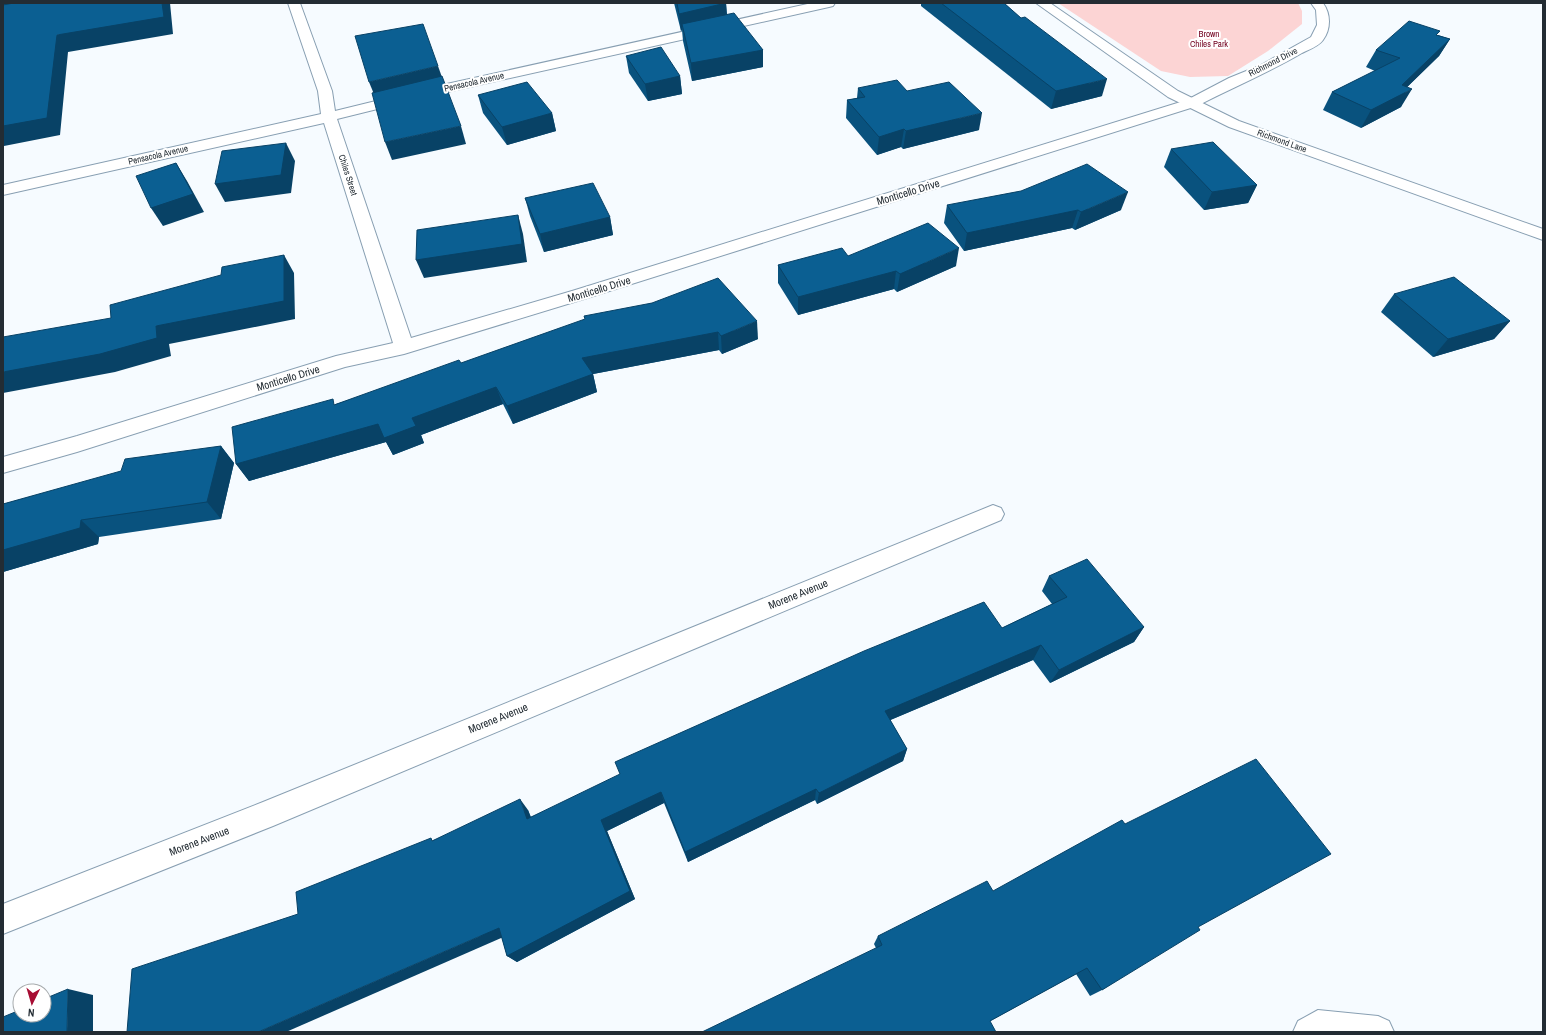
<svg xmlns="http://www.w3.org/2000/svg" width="1546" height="1035" viewBox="0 0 1546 1035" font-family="'Archivo Narrow',sans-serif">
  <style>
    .green { fill: #fcd4d4 }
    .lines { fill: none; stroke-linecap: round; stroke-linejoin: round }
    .street-casing { stroke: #889fb2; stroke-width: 2 }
    .secondary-casing { stroke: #889fb2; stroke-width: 2 }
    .street { fill: #fff; fill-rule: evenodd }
    .secondary { fill: #fff; fill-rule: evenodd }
    .wall { fill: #09527e }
    .shaded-wall { fill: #084266 }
    .building { fill: #0b5f92; stroke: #084266 }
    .labels { text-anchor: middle; stroke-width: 4; stroke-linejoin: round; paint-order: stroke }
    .far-park-label { font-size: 9px; fill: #71001e; stroke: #fff }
    .far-street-label { font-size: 9px; fill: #232c33; stroke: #fff }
    .street-label { font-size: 11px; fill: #232c33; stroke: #fff }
  </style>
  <rect width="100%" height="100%" fill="#f6fbff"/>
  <path class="green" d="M1058,3h240l4,8v13l-34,27 -40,25 -38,1 -29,-6z"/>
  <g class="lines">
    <g class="street-casing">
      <g id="street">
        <path d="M288,3h12l32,88 3,20 98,-24 379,-84h23l-2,3 -4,1 -395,88 -97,24 74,219 161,-47 615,-191 42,-22 32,-13 50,-28 6,-12 -1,-15 -5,-7h12c8,11 8,26 0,37 -4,6 -15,10 -21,13 -34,20 -70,35 -105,53l-613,193 -180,55 -59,13 -268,85 -74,21v-16l74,-21 259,-80 57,-13 -69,-220 -321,72v-10l318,-71 -3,-23z"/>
        <path d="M993,505l8,3 3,6 -3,6 -728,306 -270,108v-30l260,-102z"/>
        <path d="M1318,1010l60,6 11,5 5,11h-101l5,-11z"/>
      </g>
    </g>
    <g class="secondary-casing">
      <path id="secondary" d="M1036,3h14l128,88 61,30 304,108v11l-314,-113 -61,-30z"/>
    </g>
    <use href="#street" class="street"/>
    <use href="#secondary" class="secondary"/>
  </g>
  <g class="wall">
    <path d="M674,3h52l1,11 36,36v17l-71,14 -9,-40 -1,-11 -1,1z"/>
    <path d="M921,3h83l98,93 -51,13 -130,-103z"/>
    <path d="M1438,35l12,4 -11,17 -32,31 -6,20 -40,21 -38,-18 9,-18 43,-21 -9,-4 10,-17z"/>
    <path d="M626,56l54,20 2,18 -34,7 -19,-28z"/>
    <path d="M858,88l49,3 72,39 -76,19 -2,-2 -24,8 -31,-37 1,-18 10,-2z"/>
    <path d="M478,95l74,18 4,18 -49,14 -24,-32z"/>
    <path d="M1171,149l86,36 -9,18 -44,7 -40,-43z"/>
    <path d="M525,198l85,19 3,18 -69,17 -14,-36z"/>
    <path d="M947,205l174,5 -46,20 -3,-2 -108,23 -20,-28z"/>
    <path d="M848,256l108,10 -59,26 -3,-3 -96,26 -20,-32v-18z"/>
    <path d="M1394,294l116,27 -16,18 -61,18 -52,-45z"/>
    <path d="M652,303l106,36 -36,15 -3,-4 -126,24 4,18 -84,32 -10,-20 -82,31 3,8 -31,12 -7,-13 -137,39 -13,-17 100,-60z"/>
    <path d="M221,446l13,17 -13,56 -122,18 -1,7 -95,28v-68z"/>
    <path d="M1049,576l95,51 -10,15 -84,41 -17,-23 -143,60 17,29 -4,12 -86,43 -2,-4 -127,62 -24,-59 -57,28 28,68 -118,63 -10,-6 -5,-18 -204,-24 136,-74 94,-30 3,7 471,-189 50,-24 -10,-13z"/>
    <path d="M993,891l205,36 -96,63 -12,6 -14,-22 -86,47 -114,-73 -2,-4 4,-8z"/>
  </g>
  <g class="shaded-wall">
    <path d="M3,3h59l-59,9z"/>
    <path d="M162,3h8l3,31 -105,18 -8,83 -56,11v7l-1,1v-28l54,-91z"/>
    <path d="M726,3l1,17 -45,4v6l-1,1 -2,-17z"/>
    <path d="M1450,39l-11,17 -42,41 15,-8 -11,18 -40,21 10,-18 31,-25z"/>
    <path d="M763,50v17l-71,14 -1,-18z"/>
    <path d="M438,66l6,17 -68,16 -7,-17z"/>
    <path d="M680,76l2,18 -34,7 -3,-17z"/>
    <path d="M1107,79l-5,17 -51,13 5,-18z"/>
    <path d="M552,113l4,18 -49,14 -5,-18z"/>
    <path d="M982,113l-3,17 -76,19 3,-18z"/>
    <path d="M461,126l5,18 -74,16 -7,-18z"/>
    <path d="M904,129l-3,18 -24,8 2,-18z"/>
    <path d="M286,143l9,18 -4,32 -66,9 -10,-18z"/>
    <path d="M176,163l11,18 17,31 -41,14 -12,-18z"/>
    <path d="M1257,185l-9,18 -44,7 8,-18z"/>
    <path d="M1128,192l-7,18 -46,20 6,-18z"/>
    <path d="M1078,210l-6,18 -108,23 3,-18z"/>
    <path d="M518,215l5,19 4,28 -103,16 -8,-18z"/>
    <path d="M610,217l3,18 -69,17 -4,-18z"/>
    <path d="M959,248l-3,18 -59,26 3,-18z"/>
    <path d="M284,255l10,18 1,46 -126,25 2,12 -56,16 -112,21v-21l153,-46z"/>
    <path d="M896,271l-2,18 -96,26v-18z"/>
    <path d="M757,321l1,18 -36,15 -1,-18z"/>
    <path d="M1510,321l-16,18 -61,18 15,-18z"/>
    <path d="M718,332l1,18 -126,24 4,18 -84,32 -6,-18 75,-48z"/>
    <path d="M496,387l7,17 -82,31 3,8 -31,12 -7,-13 -137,39 -13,-17 142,-40 34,-6z"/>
    <path d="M221,446l13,17 -13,56 -14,-17z"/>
    <path d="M81,520l18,17 -1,7 -95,28v-22z"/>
    <path d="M1144,627l-10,15 -84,41 9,-13z"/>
    <path d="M1041,645l-8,15 -152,64 4,-13z"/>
    <path d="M907,749l-4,12 -86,43 2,-11z"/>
    <path d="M816,789l-1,11 -127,62 -3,-10z"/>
    <path d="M661,792l3,11 -57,28 28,68 -118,63 -10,-6 94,-136z"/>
    <path d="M520,799l8,11 7,20 -8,-11z"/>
    <path d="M499,928l9,7 -222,97h-28z"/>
    <path d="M68,989l25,6v37h-26z"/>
  </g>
  <g class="building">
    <path d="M14,3h148l2,14 -107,18 -10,83 -44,8v-121z"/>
    <path d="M677,3h49l-47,11z"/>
    <path d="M941,3h63l17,15 4,-1 82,62 -51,12z"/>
    <path d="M734,13l29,37 -72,13 -9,-39z"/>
    <path d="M1409,21l31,10 -4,4 14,4 -48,46 10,4 -41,21 -39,-18 68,-34 -24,-8z"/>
    <path d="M423,24l15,42 -69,16 -14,-46z"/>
    <path d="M661,47l19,29 -35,8 -19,-28z"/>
    <path d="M442,76l19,50 -76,16 -13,-49z"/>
    <path d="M897,80l10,11 42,-9 33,31 -76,18 -2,-2 -25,8 -32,-37 18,-3 -7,-9z"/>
    <path d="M527,82l25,31 -50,14 -24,-32z"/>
    <path d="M1213,142l44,43 -45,7 -41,-43z"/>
    <path d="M286,143l-5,32 -66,9 7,-33z"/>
    <path d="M176,163l17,31 -42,14 -15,-32z"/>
    <path d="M1087,164l41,28 -47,20 -3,-2 -111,23 -20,-28 74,-14z"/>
    <path d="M593,183l17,34 -70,17 -15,-36z"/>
    <path d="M518,215l4,29 -106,16 1,-30z"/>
    <path d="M928,223l31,25 -59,26 -4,-3 -98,26 -20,-32 64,-17 6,8z"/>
    <path d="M284,255v46l-128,25 1,12 -57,16 -97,18v-35l108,-19 -1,-13 111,-30 1,-8z"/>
    <path d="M1454,277l56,44 -62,18 -54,-45z"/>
    <path d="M718,278l39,43 -36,15 -3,-4 -136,26 11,16 -86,32 -11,-19 -84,31 4,8 -32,12 -6,-14 -142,40 -4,-37 101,-28 1,6 125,-45 2,3 124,-44 -1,-3 68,-13z"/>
    <path d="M221,446l-14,56 -126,18 -1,8 -77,22v-46l118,-33 4,-12z"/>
    <path d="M1087,559l57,68 -85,43 -18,-25 -156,66 22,38 -88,44 -3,-4 -131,63 -24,-60 -60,28 29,71 -123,65 -8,-28 -241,104h-131l5,-63 166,-55 -2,-22 135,-54 1,3 88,-42 7,20 93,-45 -5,-12 249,-111 120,-49 18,26 65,-31 -18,-21z"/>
    <path d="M1256,759l75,95 -133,73 2,3 -98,60 -15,-22 -97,53 6,11h-294l180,-87 -4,-9 109,-55 6,10 129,-71 3,4z"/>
    <path d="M68,989l-1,43h-64v-15l17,-7v5h24v-16z"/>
  </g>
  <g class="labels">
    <g class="far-park-label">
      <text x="1209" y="37">Brown<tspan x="1209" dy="10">Chiles Park</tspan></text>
    </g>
    <g class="far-street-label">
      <text transform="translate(1273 62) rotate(-27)" y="3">Richmond Drive</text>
      <text transform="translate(474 82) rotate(-13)" y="3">Pensacola Avenue</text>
      <text transform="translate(1282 141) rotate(20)" y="3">Richmond Lane</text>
      <text transform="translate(158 155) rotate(-13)" y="3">Pensacola Avenue</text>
      <text transform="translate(348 175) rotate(72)" y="3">Chiles Street</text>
    </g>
    <g class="street-label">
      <text transform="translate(908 192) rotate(-17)" y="4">Monticello Drive</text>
      <text transform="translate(599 289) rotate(-17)" y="4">Monticello Drive</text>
      <text transform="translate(288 378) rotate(-17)" y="4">Monticello Drive</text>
      <text transform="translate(798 594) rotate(-22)" y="4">Morene Avenue</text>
      <text transform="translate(498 718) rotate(-22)" y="4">Morene Avenue</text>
      <text transform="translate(199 841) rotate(-21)" y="4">Morene Avenue</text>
    </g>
  </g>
  <rect width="1546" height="1035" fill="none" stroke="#232c33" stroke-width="8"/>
  <g transform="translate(32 1003) rotate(185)"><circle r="19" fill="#ffffff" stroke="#a7abad"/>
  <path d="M0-3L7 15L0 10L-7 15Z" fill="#a70d33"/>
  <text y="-6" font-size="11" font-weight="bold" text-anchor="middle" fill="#232c33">N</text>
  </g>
</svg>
